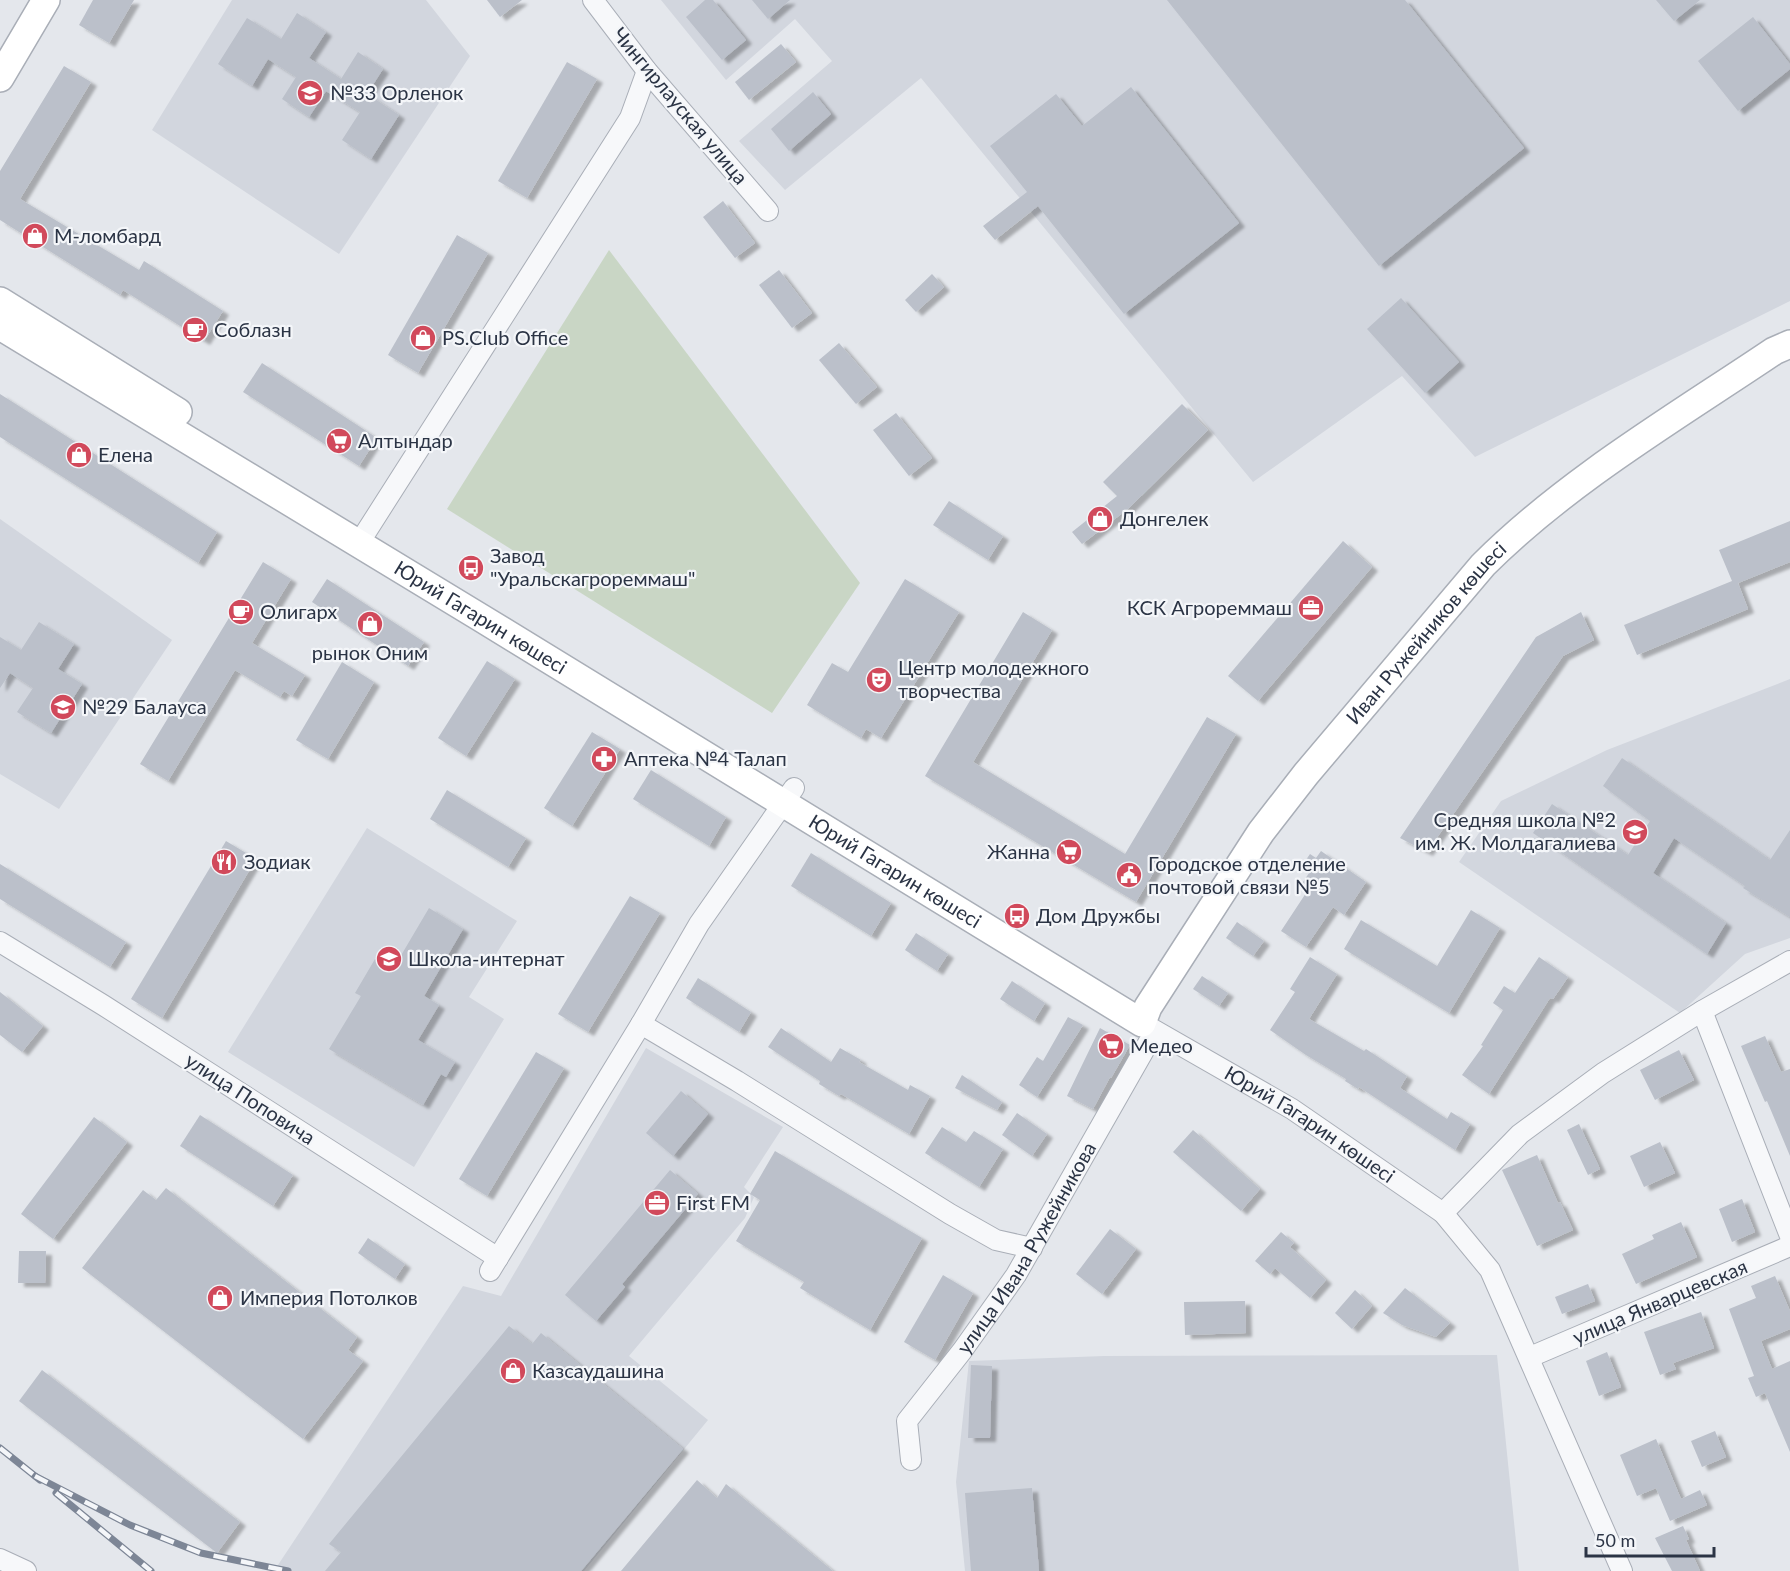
<svg xmlns="http://www.w3.org/2000/svg" width="1790" height="1571" viewBox="0 0 1790 1571" font-family="Lato,sans-serif">
  <style>
    .built { fill: #d2d6de }
    .green { fill: #c9d6c5 }
    .building { fill: #bbc0ca; filter: url(#shadow) }
    .lines { fill: none; stroke-linecap: round; stroke-linejoin: round }
    .street-casing { stroke: #a9aeb7; stroke-width: 22 }
    .secondary-casing { stroke: #a9aeb7; stroke-width: 30 }
    .street { stroke: #f7f8fa; stroke-width: 20 }
    .secondary { stroke: #fff; stroke-width: 27 }
    .rail-casing { stroke: #7d8696; stroke-width: 7 }
    .rail { stroke: #f4f6f9; stroke-width: 4.5; stroke-dasharray: 14; stroke-linecap: butt }
    .labels { text-anchor: middle; stroke-width: 4.5; stroke-linejoin: round; paint-order: stroke }
    .poi-label { font-size: 20px; fill: #2b3445; stroke: #f4f6f9; text-anchor: start }
    .street-label { font-size: 20px; fill: #2b3445; stroke: #f4f6f9 }
  </style>
  <defs>
    <filter id="shadow"><feDropShadow dx="6" dy="4" stdDeviation="1.5" flood-color="#0004"/></filter>
  </defs>
  <rect width="100%" height="100%" fill="#e4e7ec"/>
  <g class="built">
    <path d="M232,0h194l44,56 -131,198 -187,-124z"/>
    <path d="M661,0h1129v301l-315,156 -73,-81 -149,106 -332,-404 -136,112 -46,-49 93,-80 -37,-42 -69,61z"/>
    <path d="M0,519l172,121 -113,169 -59,-35z"/>
    <path d="M1790,679v259l-45,16 -65,59 -221,-151 42,-61 106,-51z"/>
    <path d="M367,828l150,93 -48,76 35,22 -90,148 -186,-115z"/>
    <path d="M646,1048l137,79 -39,60 10,10 -9,21 -116,138 79,64 -124,151h-310l189,-285 38,10z"/>
    <path d="M1497,1355l22,216h-554l-9,-89 13,-121 135,-5z"/>
  </g>
  <path class="green" d="M609,250l251,333 -88,130 -325,-204z"/>
  <g class="building">
    <path d="M93,0h41l-25,43 -30,-18z"/>
    <path d="M487,0h35l-22,17z"/>
    <path d="M705,0h8l33,40 -24,20 -36,-43z"/>
    <path d="M752,0h38l-22,19z"/>
    <path d="M1167,0h238l119,148 -145,118z"/>
    <path d="M1656,0h44l-26,21z"/>
    <path d="M297,13l29,19 -17,26 32,21 17,-27 25,17 -16,25 32,21 -28,44 -29,-19 18,-28 -34,-21 -17,26 -27,-18 14,-22 -28,-18 -16,27 -34,-22 29,-46 34,21z"/>
    <path d="M1753,17l37,47v5l-52,42 -40,-50z"/>
    <path d="M781,44l15,18 -47,38 -14,-18z"/>
    <path d="M567,62l30,17 -70,119 -29,-17z"/>
    <path d="M64,66l27,16 -71,117 119,71 5,-9 79,50 -19,30 -81,-51 -3,5 -120,-75v-49z"/>
    <path d="M1131,87l108,136 -115,91 -86,-108 -43,34 -12,-14 44,-34 -37,-46 66,-52 26,32z"/>
    <path d="M813,92l18,22 -42,37 -18,-22z"/>
    <path d="M723,201l32,42 -20,15 -32,-41z"/>
    <path d="M457,235l31,18 -70,120 -30,-18z"/>
    <path d="M779,270l33,43 -20,15 -33,-43z"/>
    <path d="M932,274l12,13 -28,25 -11,-12z"/>
    <path d="M1401,298l58,64 -34,31 -58,-64z"/>
    <path d="M839,343l38,44 -21,17 -37,-44z"/>
    <path d="M262,363l115,75 -18,28 -116,-74z"/>
    <path d="M0,394l217,138 -19,31 -198,-126z"/>
    <path d="M1182,404l26,26 -79,78 -47,36 -10,-12 45,-36 -14,-14z"/>
    <path d="M896,413l36,45 -23,18 -36,-46z"/>
    <path d="M949,501l54,35 -15,24 -55,-35z"/>
    <path d="M1790,521v41l-52,21 10,26 -111,46 -13,-30 108,-44 -13,-31z"/>
    <path d="M1343,541l29,26 -114,134 -30,-25z"/>
    <path d="M263,562l28,17 -39,64 53,32 -13,21 -8,-5 -4,6 -45,-27 -67,111 -28,-17z"/>
    <path d="M327,579l97,63 -16,24 -96,-64z"/>
    <path d="M905,579l54,33 -78,126 -15,-9 -5,9 -54,-33 25,-42 16,9z"/>
    <path d="M1023,612l29,18 -79,132 152,92 82,-137 29,17 -100,168 -211,-126z"/>
    <path d="M1581,612l13,28 -31,16 -136,196 -27,-14 136,-201z"/>
    <path d="M39,622l35,22 -16,25 24,15 -31,49 -34,-21 16,-24 -23,-15 -10,15v-51l21,13z"/>
    <path d="M487,661l28,18 -49,77 -28,-18z"/>
    <path d="M342,662l32,20 -46,77 -32,-19z"/>
    <path d="M592,732l28,17 -48,77 -28,-18z"/>
    <path d="M1622,758l148,102 20,-30v87l-47,-29 2,-2 -71,-48 -21,35 73,50 -19,31 -174,-121 19,-29 76,51 22,-34 -47,-35z"/>
    <path d="M651,770l75,47 -17,29 -76,-47z"/>
    <path d="M447,790l79,48 -18,29 -78,-48z"/>
    <path d="M226,841l30,18 -94,159 -31,-19z"/>
    <path d="M1321,851l45,31 -22,33 -11,-8 -27,40 -25,-16 27,-41 -7,-5 8,-12 -8,-6 9,-13 6,4z"/>
    <path d="M811,853l80,50 -20,33 -80,-50z"/>
    <path d="M0,864l126,78 -16,25 -110,-68z"/>
    <path d="M630,896l30,17 -72,119 -30,-18z"/>
    <path d="M429,908l34,21 -39,67 15,9 -21,35 37,22 -9,15 -5,-3 -18,31 -94,-56 32,-53 -6,-3 20,-34 18,10z"/>
    <path d="M1471,910l29,18 -51,85 -105,-64 17,-29 76,46z"/>
    <path d="M1237,922l27,19 -11,15 -27,-18z"/>
    <path d="M916,933l32,21 -11,17 -32,-21z"/>
    <path d="M1310,957l27,17 -28,45 55,32 2,-2 41,27 -7,12 47,31 4,-7 19,12 -15,26 -96,-63 -1,2 -13,-8 1,-2 -40,-24 -36,-25 25,-38 -5,-3z"/>
    <path d="M1539,957l29,20 -15,22 -3,-1 -61,96 -27,-19 21,-29 -2,-1 22,-35 -10,-7 11,-17 11,7z"/>
    <path d="M1202,976l26,17 -9,13 -26,-17z"/>
    <path d="M698,978l53,34 -12,20 -53,-34z"/>
    <path d="M1012,981l33,22 -11,18 -34,-22z"/>
    <path d="M0,992l43,34 -21,26 -22,-17z"/>
    <path d="M1068,1017l15,8 -46,72 -18,-12 18,-28 6,4z"/>
    <path d="M781,1028l50,34 9,-14 21,12 -2,2 49,28 2,-5 20,11 -21,38 -68,-40 -2,2 -20,-12 1,-3 -52,-34z"/>
    <path d="M1100,1028l30,17 -19,33 -1,-1 -17,32 -26,-13z"/>
    <path d="M1765,1036l16,36 9,-3v87l-23,-55 -2,1 -24,-56z"/>
    <path d="M1679,1050l15,30 -39,20 -15,-30z"/>
    <path d="M536,1052l28,16 -77,128 -28,-17z"/>
    <path d="M962,1075l40,27 -5,8 -42,-22z"/>
    <path d="M681,1091l27,23 -35,42 -27,-23z"/>
    <path d="M1017,1113l30,21 -15,22 -30,-21z"/>
    <path d="M200,1115l93,60 -20,31 -93,-60z"/>
    <path d="M94,1117l33,25 -74,97 -32,-25z"/>
    <path d="M1579,1124l21,45 -12,6 -21,-45z"/>
    <path d="M942,1127l24,15 8,-11 29,18 -24,38 -54,-34z"/>
    <path d="M1193,1130l67,59 -19,22 -68,-59z"/>
    <path d="M1660,1142l15,31 -31,14 -14,-31z"/>
    <path d="M775,1151l147,87 -52,92 -70,-42 4,-6 -68,-41 24,-41 -10,-6z"/>
    <path d="M1537,1155l21,48 2,-1 13,28 -36,16 -35,-76z"/>
    <path d="M670,1170l28,24 -76,90 3,3 -29,34 -31,-26z"/>
    <path d="M166,1188l191,149 -9,13 15,11 -60,78 -221,-171 61,-78 13,10z"/>
    <path d="M1742,1199l13,33 -23,10 -13,-33z"/>
    <path d="M1681,1222l16,35 -61,27 -14,-30 32,-15 -2,-4z"/>
    <path d="M1110,1229l26,20 -34,45 -26,-20z"/>
    <path d="M1281,1232l13,11 -4,4 36,33 -16,18 -35,-30 -5,6 -15,-13z"/>
    <path d="M368,1238l37,26 -10,15 -37,-26z"/>
    <path d="M19,1251h27l-1,32h-27z"/>
    <path d="M943,1275l30,18 -38,67 -31,-18z"/>
    <path d="M1775,1276l15,35v18l-29,12 11,28 18,-8v91l-25,-59 -9,4 -8,-19 6,-2 -25,-67 27,-11 -5,-12z"/>
    <path d="M1588,1284l7,17 -33,13 -7,-17z"/>
    <path d="M1405,1288l45,35 -14,14 -34,-12 -19,-12z"/>
    <path d="M1355,1290l17,16 -20,23 -17,-16z"/>
    <path d="M1245,1301l1,32 -61,2 -1,-33z"/>
    <path d="M1701,1312l13,36 -41,15 3,6 -16,6 -16,-43z"/>
    <path d="M509,1326l23,18 9,-11 142,116 -102,122h-256l16,-19 -12,-8z"/>
    <path d="M1607,1352l14,35 -22,9 -13,-35z"/>
    <path d="M971,1365l21,1 -2,72h-22z"/>
    <path d="M42,1370l198,152 -23,31 -198,-152z"/>
    <path d="M1715,1431l11,26 -24,10 -11,-26z"/>
    <path d="M1656,1439l25,60 19,-9 7,15 -37,16 -14,-33 -19,8 -17,-41z"/>
    <path d="M697,1480l20,18 9,-14 107,87h-212z"/>
    <path d="M1032,1488l7,83h-68l-6,-78z"/>
    <path d="M1683,1526l6,13 -3,1 14,31h-28l-17,-33z"/>
  </g>
  <g class="lines">
    <g class="street-casing">
      <g id="street">
        <path d="M593,0l54,71 121,140"/>
        <path d="M359,543l271,-425 17,-47"/>
        <path d="M0,942l103,63 395,253"/>
        <path d="M1702,1011l88,225"/>
        <path id="s1" d="M1142,1023l150,86 151,104 47,57 132,301"/>
        <path d="M641,1024l96,57 213,133 46,26 36,8"/>
        <path d="M1443,1213l77,-79 83,-61 99,-62 88,-50"/>
        <path d="M490,1271l151,-247 58,-100 95,-136"/>
        <path d="M1530,1357l260,-111"/>
        <path id="s2" d="M911,1460l-4,-39 55,-70 54,-76 139,-244"/>
        <path d="M0,1559l26,12"/>
      </g>
    </g>
    <g class="secondary-casing">
      <g id="secondary">
        <path d="M0,78l46,-78"/>
        <path d="M0,301l178,111"/>
        <path id="s3" d="M0,326c382,230 762,464 1142,697l6,-16 113,-175 45,-58 177,-209c84,-84 193,-148 291,-214l16,-7"/>
      </g>
    </g>
    <use href="#street" class="street"/>
    <use href="#secondary" class="secondary"/>
    <g class="rail-casing">
      <g id="rail">
        <path d="M0,1448l40,32"/>
        <path d="M35,1476l95,49 71,28 87,18"/>
        <path d="M56,1493l95,78"/>
      </g>
    </g>
    <use href="#rail" class="rail"/>
  </g>
  <defs>
    <g id="school-disc" transform="scale(1.35)"><circle r="9.5" fill="#d1495b" stroke="#f4f6f9"/><path d="M0-5L7-2L0 1L-7-2ZM-4 1L0 2.5L4 1V4Q0 6-4 4Z" fill="#fff"/></g>
    <g id="shop-disc" transform="scale(1.35)"><circle r="9.5" fill="#d1495b" stroke="#f4f6f9"/><path d="M-5-2.5h2.3a2.7 3.5 0 0 1 5.4 0H5L5.5 6h-11ZM-1.5-2.5h3a1.5 2.3 0 0 0-3 0Z" fill="#fff"/></g>
    <g id="cafe-disc" transform="scale(1.35)"><circle r="9.5" fill="#d1495b" stroke="#f4f6f9"/><path d="M-5.5-4.5H6V0H3Q3 3.5 0 3.5H-2.5Q-5.5 3.5-5.5 0ZM3-3.2v2h1.7v-2ZM-6 4.5H4V6H-6Z" fill="#fff"/></g>
    <g id="supermarket-disc" transform="scale(1.35)"><circle r="9.5" fill="#d1495b" stroke="#f4f6f9"/><path d="M-6-5.5h2.5l.6 2H6L4.5 2H-2.5L-4.4-4H-6ZM-1.5 3.2a1.3 1.3 0 1 0 .1 0ZM3 3.2a1.3 1.3 0 1 0 .1 0Z" fill="#fff"/></g>
    <g id="bus-disc" transform="scale(1.35)"><circle r="9.5" fill="#d1495b" stroke="#f4f6f9"/><path d="M-5-6H5V4H4V6H2V4H-2V6H-4V4H-5ZM-3.5-4V0h7V-4ZM-3.5 1.2v1.5H-2V1.2ZM2 1.2v1.5H3.5V1.2Z" fill="#fff"/></g>
    <g id="office-disc" transform="scale(1.35)"><circle r="9.5" fill="#d1495b" stroke="#f4f6f9"/><path d="M-6-3h4V-5.5h4V-3h4V5H-6ZM-1-4.5V-3h2v-1.5ZM-6 0V1H6V0Z" fill="#fff"/></g>
    <g id="theatre-disc" transform="scale(1.35)"><circle r="9.5" fill="#d1495b" stroke="#f4f6f9"/><path d="M-5-5.5Q0-4 5-5.5V0Q5 5 0 6Q-5 5-5 0ZM-3.3-2.5H-1v1.5H-3.3ZM1-2.5H3.3v1.5H1ZM-2.8 1Q0 5.5 2.8 1Z" fill="#fff"/></g>
    <g id="pharmacy-disc" transform="scale(1.35)"><circle r="9.5" fill="#d1495b" stroke="#f4f6f9"/><path d="M-2-6h4v4h4v4h-4v4h-4v-4h-4v-4h4Z" fill="#fff"/></g>
    <g id="restaurant-disc" transform="scale(1.35)"><circle r="9.5" fill="#d1495b" stroke="#f4f6f9"/><path d="M-5-6h1v4h1v-4h1v4h1v-4h1v5L-1.5 .5V6h-2V.5L-5-1ZM5-6V6H3V1.5H1.5Q1.5-4 5-6Z" fill="#fff"/></g>
    <g id="civic-disc" transform="scale(1.35)"><circle r="9.5" fill="#d1495b" stroke="#f4f6f9"/><path d="M-.6-6.5H3V-4.5H.6V-3L4-1V1h2V6H-6V1h2V-1L-.6-3ZM-1.2 2.5V6h2.4V2.5Z" fill="#fff"/></g>
  </defs>
  <g fill-rule="evenodd">
    <use href="#school-disc" x="310" y="93"/>
    <use href="#shop-disc" x="35" y="236"/>
    <use href="#cafe-disc" x="195" y="330"/>
    <use href="#shop-disc" x="423" y="338"/>
    <use href="#supermarket-disc" x="339" y="441"/>
    <use href="#shop-disc" x="79" y="455"/>
    <use href="#shop-disc" x="1100" y="519"/>
    <use href="#bus-disc" x="471" y="568"/>
    <use href="#office-disc" x="1311" y="608"/>
    <use href="#cafe-disc" x="241" y="612"/>
    <use href="#shop-disc" x="370" y="624"/>
    <use href="#theatre-disc" x="879" y="680"/>
    <use href="#school-disc" x="63" y="707"/>
    <use href="#pharmacy-disc" x="604" y="759"/>
    <use href="#school-disc" x="1635" y="832"/>
    <use href="#supermarket-disc" x="1069" y="852"/>
    <use href="#restaurant-disc" x="224" y="862"/>
    <use href="#civic-disc" x="1129" y="875"/>
    <use href="#bus-disc" x="1017" y="916"/>
    <use href="#school-disc" x="389" y="959"/>
    <use href="#supermarket-disc" x="1111" y="1046"/>
    <use href="#office-disc" x="657" y="1203"/>
    <use href="#shop-disc" x="220" y="1298"/>
    <use href="#shop-disc" x="513" y="1371"/>
  </g>
  <g class="labels">
    <g class="poi-label">
      <text x="330" y="100">№33 Орленок</text>
      <text x="54" y="243">М-ломбард</text>
      <text x="214" y="337">Соблазн</text>
      <text x="442" y="345">PS.Club Office</text>
      <text x="358" y="448">Алтындар</text>
      <text x="98" y="462">Елена</text>
      <text x="1120" y="526">Донгелек</text>
      <text x="490" y="563">Завод<tspan x="490" dy="23">"Уральскагрореммаш"</tspan></text>
      <text x="1292" y="615" text-anchor="end">КСК Агрореммаш</text>
      <text x="260" y="619">Олигарх</text>
      <text x="370" y="660" text-anchor="middle">рынок Оним</text>
      <text x="898" y="675">Центр молодежного<tspan x="898" dy="23">творчества</tspan></text>
      <text x="82" y="714">№29 Балауса</text>
      <text x="624" y="766">Аптека №4 Талап</text>
      <text x="1616" y="827" text-anchor="end">Средняя школа №2<tspan x="1616" dy="23">им. Ж. Молдагалиева</tspan></text>
      <text x="1050" y="859" text-anchor="end">Жанна</text>
      <text x="244" y="869">Зодиак</text>
      <text x="1148" y="871">Городское отделение<tspan x="1148" dy="23">почтовой связи №5</tspan></text>
      <text x="1036" y="923">Дом Дружбы</text>
      <text x="408" y="966">Школа-интернат</text>
      <text x="1130" y="1053">Медео</text>
      <text x="676" y="1210">First FM</text>
      <text x="240" y="1305">Империя Потолков</text>
      <text x="532" y="1378">Казсаудашина</text>
    </g>
    <g class="street-label">
      <text transform="translate(680 106) rotate(50)" y="7">Чингирлауская улица</text>
      <text dy="7" stroke="none"><textPath href="#s3" startOffset="562">Юрий Гагарин көшесі</textPath></text>
      <text dy="7" stroke="none"><textPath href="#s3" startOffset="1822">Иван Ружейников көшесі</textPath></text>
      <text dy="7" stroke="none"><textPath href="#s3" startOffset="1048">Юрий Гагарин көшесі</textPath></text>
      <text transform="translate(250 1099) rotate(33)" y="7">улица Поповича</text>
      <text dy="7" stroke="none"><textPath href="#s1" startOffset="196">Юрий Гагарин көшесі</textPath></text>
      <text dy="7" stroke="none"><textPath href="#s2" startOffset="250">улица Ивана Ружейникова</textPath></text>
      <text transform="translate(1660 1302) rotate(-23)" y="7">улица Январцевская</text>
    </g>
  </g>
  <path d="M1586 1547v9h128v-9" fill="none" stroke="#2b3445" stroke-width="3"/>
  <text x="1595" y="1547" font-size="18" fill="#2b3445" stroke="#f4f6f9" stroke-width="4.5" paint-order="stroke">50 m</text>
</svg>
